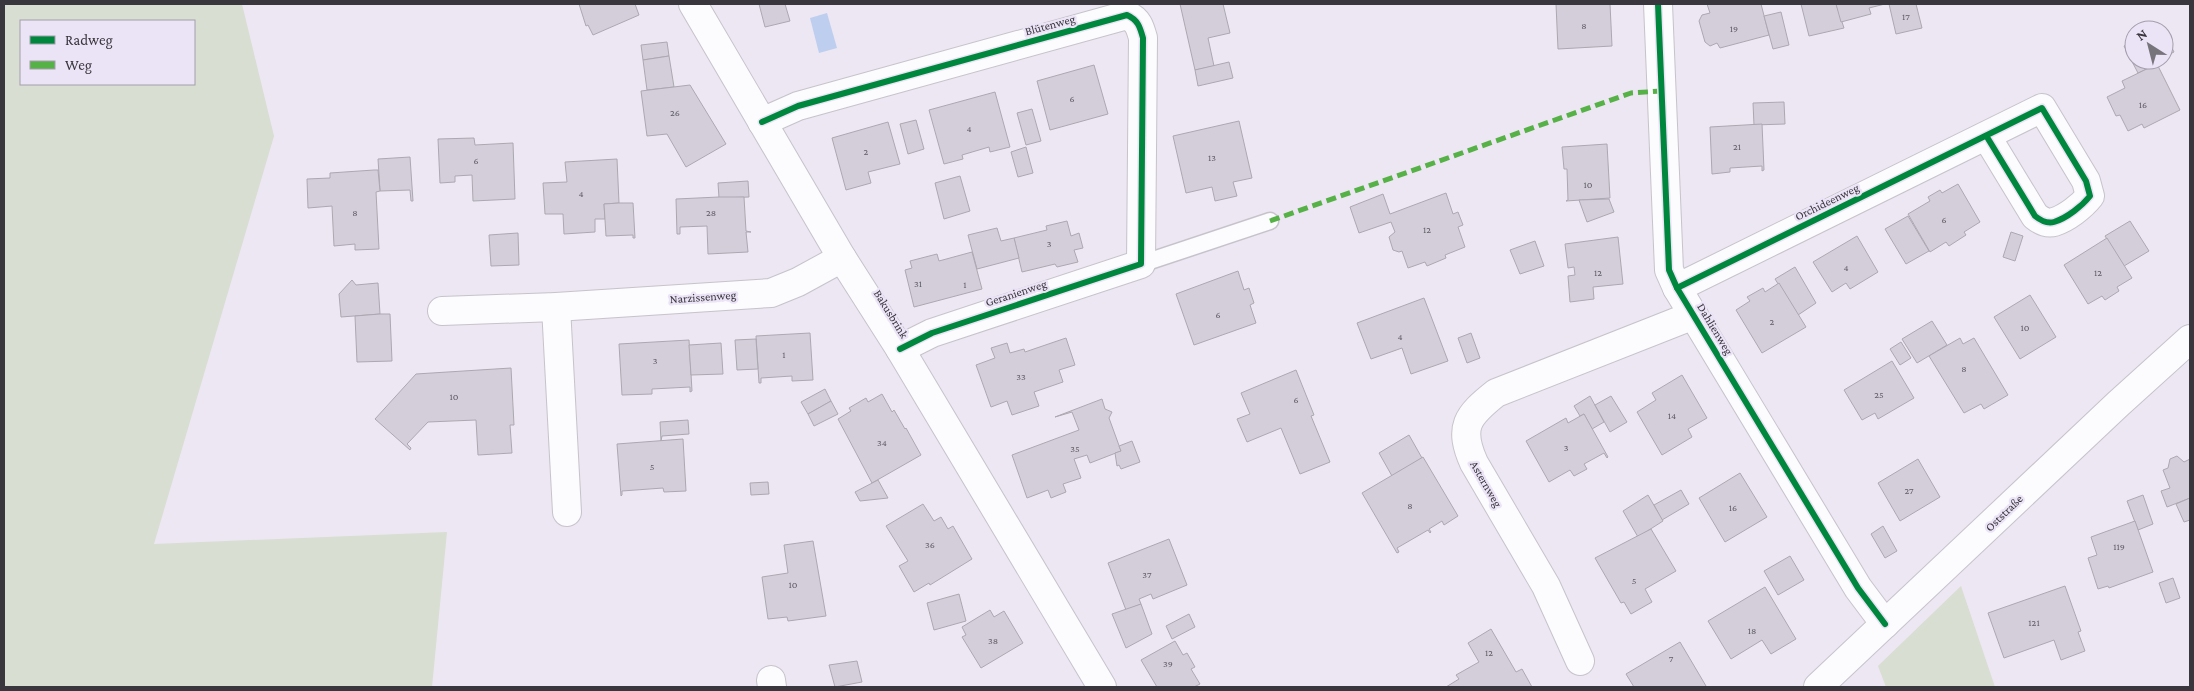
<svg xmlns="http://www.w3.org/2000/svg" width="2194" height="691" viewBox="0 0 2194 691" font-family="'Crimson Pro',serif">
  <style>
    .green { fill: #d8ded2; fill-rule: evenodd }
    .water { fill: #beceef }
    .building { fill: #d4cedb; stroke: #aca8b1 }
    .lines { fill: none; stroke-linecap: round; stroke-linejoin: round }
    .service-casing { stroke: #c7c3cb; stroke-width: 19 }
    .minor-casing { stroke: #c7c3cb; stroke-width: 30 }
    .service { stroke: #fcfbfd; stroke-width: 16 }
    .minor { stroke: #fcfbfd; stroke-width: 28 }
    .quiet { stroke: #56b246; stroke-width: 5; stroke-dasharray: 10 5; stroke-linecap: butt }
    .cycleway-casing { stroke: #ebe3f6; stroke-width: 9 }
    .cycleway { stroke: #00873e; stroke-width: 6 }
    .labels { text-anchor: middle; stroke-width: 4.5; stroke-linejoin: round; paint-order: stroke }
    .number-label { font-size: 10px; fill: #605d65 }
    .street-label { font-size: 12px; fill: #39363d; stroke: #ebe3f6 }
  </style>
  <rect width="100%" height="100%" fill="#ece7f2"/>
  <g class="green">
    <path d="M4,4h238l32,132 -120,408 293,-12 -15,155h-428zM21,21h173v63h-173z"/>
    <path d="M1961,586l34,101h-109l-8,-21z"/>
  </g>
  <path class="water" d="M827,13l10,35 -18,5 -9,-35z"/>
  <g class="building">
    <path d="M579,4h56l4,11 -46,20 -5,-10 -2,1z"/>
    <path d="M759,4h26l5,17 -25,6z"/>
    <path d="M1180,4h43l7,29 -22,5 6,28 -19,4z"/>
    <path d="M1556,4h54l2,42 -54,3z"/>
    <path d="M1707,4h54l8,31 -49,13 -3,-5 -7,3 -5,-4 -6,-21 3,-6 8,-2z"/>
    <path d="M1801,4h35l8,24 -35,8z"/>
    <path d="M1836,4h49l-16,4 2,6 -30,8z"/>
    <path d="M1889,4h27l6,24 -26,6z"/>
    <path d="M1781,12l8,33 -16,4 -9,-33z"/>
    <path d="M2164,32l10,20 -10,5z"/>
    <path d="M2134,41v19h23l-2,1 2,3 -19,9 -14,-27z"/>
    <path d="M667,42l2,14 -26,4 -2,-15z"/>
    <path d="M669,56l5,31 -27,3 -4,-30z"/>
    <path d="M1229,62l4,16 -35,8 -3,-16z"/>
    <path d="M2157,64l23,46 -36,18 -2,-4 -14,7 -8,-16 -4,1 -9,-19 18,-9 -3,-7z"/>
    <path d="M1094,65l14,49 -58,16 -13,-49z"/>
    <path d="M690,85l36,59 -40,23 -19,-33 -20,2 -6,-45z"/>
    <path d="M995,92l15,55 -20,5 -1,-5 -27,8 1,4 -19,5 -15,-54z"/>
    <path d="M1784,102l1,22 -31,1 -1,-22z"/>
    <path d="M1032,109l9,32 -15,4 -9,-32z"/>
    <path d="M916,120l8,29 -16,5 -8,-30z"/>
    <path d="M1239,121l13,57 -19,4 4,14 -22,5 -3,-14 -26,6 -13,-57z"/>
    <path d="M888,122l12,42 -32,8 3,11 -25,7 -14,-52z"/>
    <path d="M1762,124l2,46 -2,1v-5l-32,2v4l-18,2 -2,-47z"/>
    <path d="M474,138l1,7 38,-2 2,56 -42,2 -1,-26 -17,1v6l-15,1 -2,-44z"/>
    <path d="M1607,144l3,54 -44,3 2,-1 -1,-31h-3l-2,-22z"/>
    <path d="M1026,147l7,26 -15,4 -7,-25z"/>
    <path d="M410,157l3,44h-2l-1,-11 -30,1 -2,-32z"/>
    <path d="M617,159l2,44 -15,1 1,15h-10v13l-31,2 -1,-20h-18l-2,-31 24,-1 -2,-20z"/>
    <path d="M374,170h4l2,21 -4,1 3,57 -24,1v-6l-21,2 -2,-40 -24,2 -1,-29 23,-1v-5z"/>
    <path d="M960,176l10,35 -26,8 -9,-36z"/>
    <path d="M748,181l1,16 -30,1 -1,-15z"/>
    <path d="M1958,184l22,38 -16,10 2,3 -17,11 -3,-4 -16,10 -22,-38 22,-13 -2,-4 12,-7 2,3z"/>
    <path d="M1446,193l7,21 5,-2 5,13 -5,2 7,20 -20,8 1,3 -19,8 -2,-4 -17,6 -6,-17 -3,1 -6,-2 -4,-13 6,-5 -4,-10 -32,11 -9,-26 33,-13 7,20z"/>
    <path d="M719,197h25l2,34 5,1h-5l2,20 -40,2 -1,-28 -27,1v7h-3l-1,-35z"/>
    <path d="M1609,199l5,13 -27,10 -8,-22z"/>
    <path d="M619,203h14l2,35h-2v-3l-27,1 -2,-32z"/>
    <path d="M1908,216l21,35 -23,13 -21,-35z"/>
    <path d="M1067,221l4,15 8,-3 4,15 -9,2 4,12 -21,5 -2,-3 -33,8 -8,-34 33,-8 -1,-4z"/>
    <path d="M2130,221l19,30 -25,15 -19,-30z"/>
    <path d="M997,228l4,13 13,-3 5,20 -42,11 -9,-34z"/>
    <path d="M2011,232l12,4 -8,25 -12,-4z"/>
    <path d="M518,233l1,32 -28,1 -2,-31z"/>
    <path d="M1857,236l21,36 -28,17 -4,-6 -14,9 -19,-30z"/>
    <path d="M1618,237l5,47 -30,3 1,12 -24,3 -2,-26 7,-1 -1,-8 -6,1 -3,-24z"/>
    <path d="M2107,238l25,40 -15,9 2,4 -14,9 -3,-4 -14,8 -24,-39z"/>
    <path d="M1535,241l9,25 -24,8 -10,-24z"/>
    <path d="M972,252l10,37 -68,18 -9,-37 7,-2 -2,-7 27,-7 2,7z"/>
    <path d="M1795,267l21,36 -18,12 -23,-36z"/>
    <path d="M1238,271l6,19 5,-2 5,15 -4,2 6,18 -62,22 -18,-51z"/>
    <path d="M352,280l4,5 22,-2 2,31 -39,3 -2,-23z"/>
    <path d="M1779,283l27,44 -44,26 -26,-43 14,-9 -3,-4 16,-9 2,4z"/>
    <path d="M2030,295l26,42 -36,22 -26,-42z"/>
    <path d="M1424,298l24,63 -37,13 -9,-26 -31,11 -14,-36z"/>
    <path d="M380,314h10l2,47 -35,1 -2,-46z"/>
    <path d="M1932,321l15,24 -30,18 -15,-24z"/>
    <path d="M810,333l3,47 -21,1v-5l-31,2v5h-2l-3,-47z"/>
    <path d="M1471,333l9,25 -13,5 -9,-25z"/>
    <path d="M1066,338l9,27 -16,5 4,12 -29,10 5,14 -27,9 -5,-14 -16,6 -15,-42 19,-7 -4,-10 16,-5 3,10 14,-4 1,3z"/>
    <path d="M1960,338l3,6 11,-6 34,57 -24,14 -3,-5 -17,9 -35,-57z"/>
    <path d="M756,339l2,30 -21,1 -2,-30z"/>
    <path d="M689,340l3,51 -2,1v-5l-38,2v5l-30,1 -3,-51z"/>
    <path d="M1901,342l10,16 -11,7 -10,-16z"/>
    <path d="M721,343l2,31 -32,1 -2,-30z"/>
    <path d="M1892,361l22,37 -36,21 -3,-6 -13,7 -18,-30z"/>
    <path d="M511,368l3,57h-4l2,28 -34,2 -2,-35 -48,2 -21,22 4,4 -1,2 -35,-31 41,-45z"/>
    <path d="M1296,370l18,45 -3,1 19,46 -30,12 -19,-46 -34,14 -10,-23 13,-5 -9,-21z"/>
    <path d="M1682,375l25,43 -19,11 4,8 -30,18 -25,-43 19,-12 -4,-7z"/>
    <path d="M825,389l6,12 -23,13 -7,-12z"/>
    <path d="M882,394l10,18 2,-2 11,19 1,-1 15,27 -49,28 -34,-64 13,-8 -2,-3 17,-10 2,4z"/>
    <path d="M1590,396l14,26 -12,7 -8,-15 -4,2 -6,-10z"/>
    <path d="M1611,396l16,26 -17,10 -15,-27z"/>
    <path d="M1102,399l3,10 7,3 -3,6 12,33 -31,12 -3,-8 -13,4 7,19 -18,6 3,8 -15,6 -3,-8 -21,8 -15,-43 67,-25 -7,-18 -17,5z"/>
    <path d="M831,401l7,13 -24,12 -6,-12z"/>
    <path d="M1584,414l24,43 -1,1 -3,-5 -20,11 3,5 -13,7 -4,-6 -21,12 -23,-41 40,-23 2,5z"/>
    <path d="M688,420l1,14 -27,2 -1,5 -1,-19z"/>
    <path d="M1409,435l13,23 -30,18 -13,-23z"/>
    <path d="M683,439l3,52 -22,1 -1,-4 -41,3v4l-1,1 -4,-52z"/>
    <path d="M1132,441l8,21 -19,7 -2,-4 -2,1 -2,-13 6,-2 -2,-5z"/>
    <path d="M2177,456l7,6 6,-3v39l-23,9 -6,-16 9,-3 -7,-18 5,-2 2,-9z"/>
    <path d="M1423,457l35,59 -14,9 -2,-4 -13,8 2,3 -1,1 -2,-3 -31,18 2,4 -2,1 -35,-60z"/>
    <path d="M1918,459l22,38 -40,24 -22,-38z"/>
    <path d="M1740,473l27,44 -42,25 -26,-44z"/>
    <path d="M878,480l10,18 -28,3 -5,-9z"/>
    <path d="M768,482l1,12 -18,1 -1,-12z"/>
    <path d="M1681,490l8,14 -27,16 -8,-15z"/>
    <path d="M1648,495l15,26 -25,16 -15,-26z"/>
    <path d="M2143,495l10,29 -15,6 -11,-29z"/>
    <path d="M2190,498v22l-6,2 -8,-18z"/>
    <path d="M923,504l11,17 7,-4 7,12 5,-3 19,33 -42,26 -1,-2 -15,9 -15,-26 9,-5 -22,-35z"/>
    <path d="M2135,521l18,51 -44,16 -1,-2 -10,3 -10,-31 9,-3 -6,-18z"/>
    <path d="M1883,526l14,25 -12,7 -14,-24z"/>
    <path d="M1651,529l25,42 -31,18 7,13 -21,12 -7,-12 -3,1 -26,-45z"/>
    <path d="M1169,539l18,46 -34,14 -2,-5 -12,5 2,5 -15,6 -18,-47z"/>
    <path d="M813,541l13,75 -38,5 -1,-4 -19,2 -6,-42 26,-4 -4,-28z"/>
    <path d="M1790,556l14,24 -26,15 -14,-24z"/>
    <path d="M2173,578l7,20 -14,5 -7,-20z"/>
    <path d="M2065,586l16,45 -3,1 7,19 -24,9 -7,-20 -50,18 -16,-45z"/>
    <path d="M1765,587l31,52 -25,15 -9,-14 -31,19 -23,-38z"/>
    <path d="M959,594l7,27 -32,9 -7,-27z"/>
    <path d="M1141,604l11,30 -26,14 -14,-34z"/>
    <path d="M990,610l4,7 10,-6 19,32 -42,25 -19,-31 4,-2 -4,-8z"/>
    <path d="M1189,614l6,13 -23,12 -6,-13z"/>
    <path d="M1491,629l25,43 6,-3 10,18h-86l13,-8 -3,-4 23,-13 -11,-19z"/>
    <path d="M1175,641l8,14 4,-2 8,14 -4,2 9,15 -6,3h-37l-16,-27z"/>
    <path d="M1680,642l26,44 -3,1h-69l-8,-13z"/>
    <path d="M857,661l5,21 -27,5 -6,-22z"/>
  </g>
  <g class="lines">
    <g class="service-casing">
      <path id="service" d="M1141,264l129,-43"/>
    </g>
    <g class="minor-casing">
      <g id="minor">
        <path d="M693,4l149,254 58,91 202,338"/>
        <path d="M1658,4l11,266 8,18 181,300 27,36"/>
        <path d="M762,122l36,-16 329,-91c11,5 13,12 16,23l-2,226 -209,69 -32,16"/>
        <path d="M1677,288l365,-180 44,73 4,15c-8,10 -23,22 -36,26 -7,2 -14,-2 -19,-6l-48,-79"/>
        <path d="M556,307l11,205"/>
        <path d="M442,311l114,-4 215,-14 27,-11 44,-24"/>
        <path d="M1580,661l-34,-75 -72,-123c-16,-36 -7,-47 22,-70l198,-78"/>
        <path d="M771,680l1,7"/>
        <path d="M1818,687l300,-283 72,-65"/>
      </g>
    </g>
    <use href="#service" class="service"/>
    <use href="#minor" class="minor"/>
    <path class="quiet" d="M1270,221l361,-128 30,-2"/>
    <g class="cycleway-casing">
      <g id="cycleway">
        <path d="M1658,4l11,266 8,18 181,300 27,36"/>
        <path d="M762,122l36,-16 329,-91c11,5 13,12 16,23l-2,226 -209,69 -32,16"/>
        <path d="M1677,288l365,-180 44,73 4,15c-8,10 -23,22 -36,26 -7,2 -14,-2 -19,-6l-48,-79"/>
      </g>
    </g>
    <use href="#cycleway" class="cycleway"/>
  </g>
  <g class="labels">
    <g class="number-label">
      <text x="1906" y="20">17</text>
      <text x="1584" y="29">8</text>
      <text x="1734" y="32">19</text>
      <text x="1072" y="102">6</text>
      <text x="2143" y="108">16</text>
      <text x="675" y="116">26</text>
      <text x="969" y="132">4</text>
      <text x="1737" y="150">21</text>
      <text x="866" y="155">2</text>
      <text x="1212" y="161">13</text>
      <text x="476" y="164">6</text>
      <text x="1588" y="188">10</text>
      <text x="581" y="197">4</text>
      <text x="355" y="216">8</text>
      <text x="711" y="216">28</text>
      <text x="1944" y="223">6</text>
      <text x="1427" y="233">12</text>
      <text x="1049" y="247">3</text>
      <text x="1846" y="271">4</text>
      <text x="1598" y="276">12</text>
      <text x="2098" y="276">12</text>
      <text x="918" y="287">31</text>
      <text x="965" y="288">1</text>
      <text x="1218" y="318">6</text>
      <text x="1772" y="325">2</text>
      <text x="2025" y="331">10</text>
      <text x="1400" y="340">4</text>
      <text x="784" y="358">1</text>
      <text x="655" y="364">3</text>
      <text x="1964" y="372">8</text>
      <text x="1021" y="380">33</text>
      <text x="1879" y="398">25</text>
      <text x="454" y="400">10</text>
      <text x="1296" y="403">6</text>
      <text x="1672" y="419">14</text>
      <text x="882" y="446">34</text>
      <text x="1566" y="451">3</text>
      <text x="1075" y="452">35</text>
      <text x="652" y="470">5</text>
      <text x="1909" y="494">27</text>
      <text x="1410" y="509">8</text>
      <text x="1733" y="511">16</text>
      <text x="930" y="548">36</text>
      <text x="2119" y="550">119</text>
      <text x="1147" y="578">37</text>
      <text x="1634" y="584">5</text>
      <text x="793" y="588">10</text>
      <text x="2034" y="626">121</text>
      <text x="1752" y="634">18</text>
      <text x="993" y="644">38</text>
      <text x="1489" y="656">12</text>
      <text x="1671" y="662">7</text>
      <text x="1168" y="667">39</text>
    </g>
    <g class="street-label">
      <text transform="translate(1050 25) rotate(-15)" y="4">Blütenweg</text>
      <text transform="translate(1827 202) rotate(-26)" y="4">Orchideenweg</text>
      <text transform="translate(1016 293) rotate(-18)" y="4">Geranienweg</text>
      <text transform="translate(703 297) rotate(-4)" y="4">Narzissenweg</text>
      <text transform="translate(891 314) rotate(58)" y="4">Bakusbrink</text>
      <text transform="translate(1715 329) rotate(59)" y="4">Dahlienweg</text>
      <text transform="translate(1486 484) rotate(60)" y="4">Asternweg</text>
      <text transform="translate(2004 513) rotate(-44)" y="4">Oststraße</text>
    </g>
  </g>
  <rect width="2194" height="691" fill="none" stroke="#39363d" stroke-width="10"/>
  <rect x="20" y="20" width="175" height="65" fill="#ebe3f6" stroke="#a49eac"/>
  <rect x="30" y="36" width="25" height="8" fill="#00873e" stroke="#a49eac"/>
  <text x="65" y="45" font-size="15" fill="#39363d">Radweg</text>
  <rect x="30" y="61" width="25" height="8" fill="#56b246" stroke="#a49eac"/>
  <text x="65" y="70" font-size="15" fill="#39363d">Weg</text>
  <g transform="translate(2149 45) rotate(324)"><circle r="24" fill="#ebe3f6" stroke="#a49eac"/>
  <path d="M0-4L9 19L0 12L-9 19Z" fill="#78747c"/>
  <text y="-8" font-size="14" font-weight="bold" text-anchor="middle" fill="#39363d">N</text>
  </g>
</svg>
